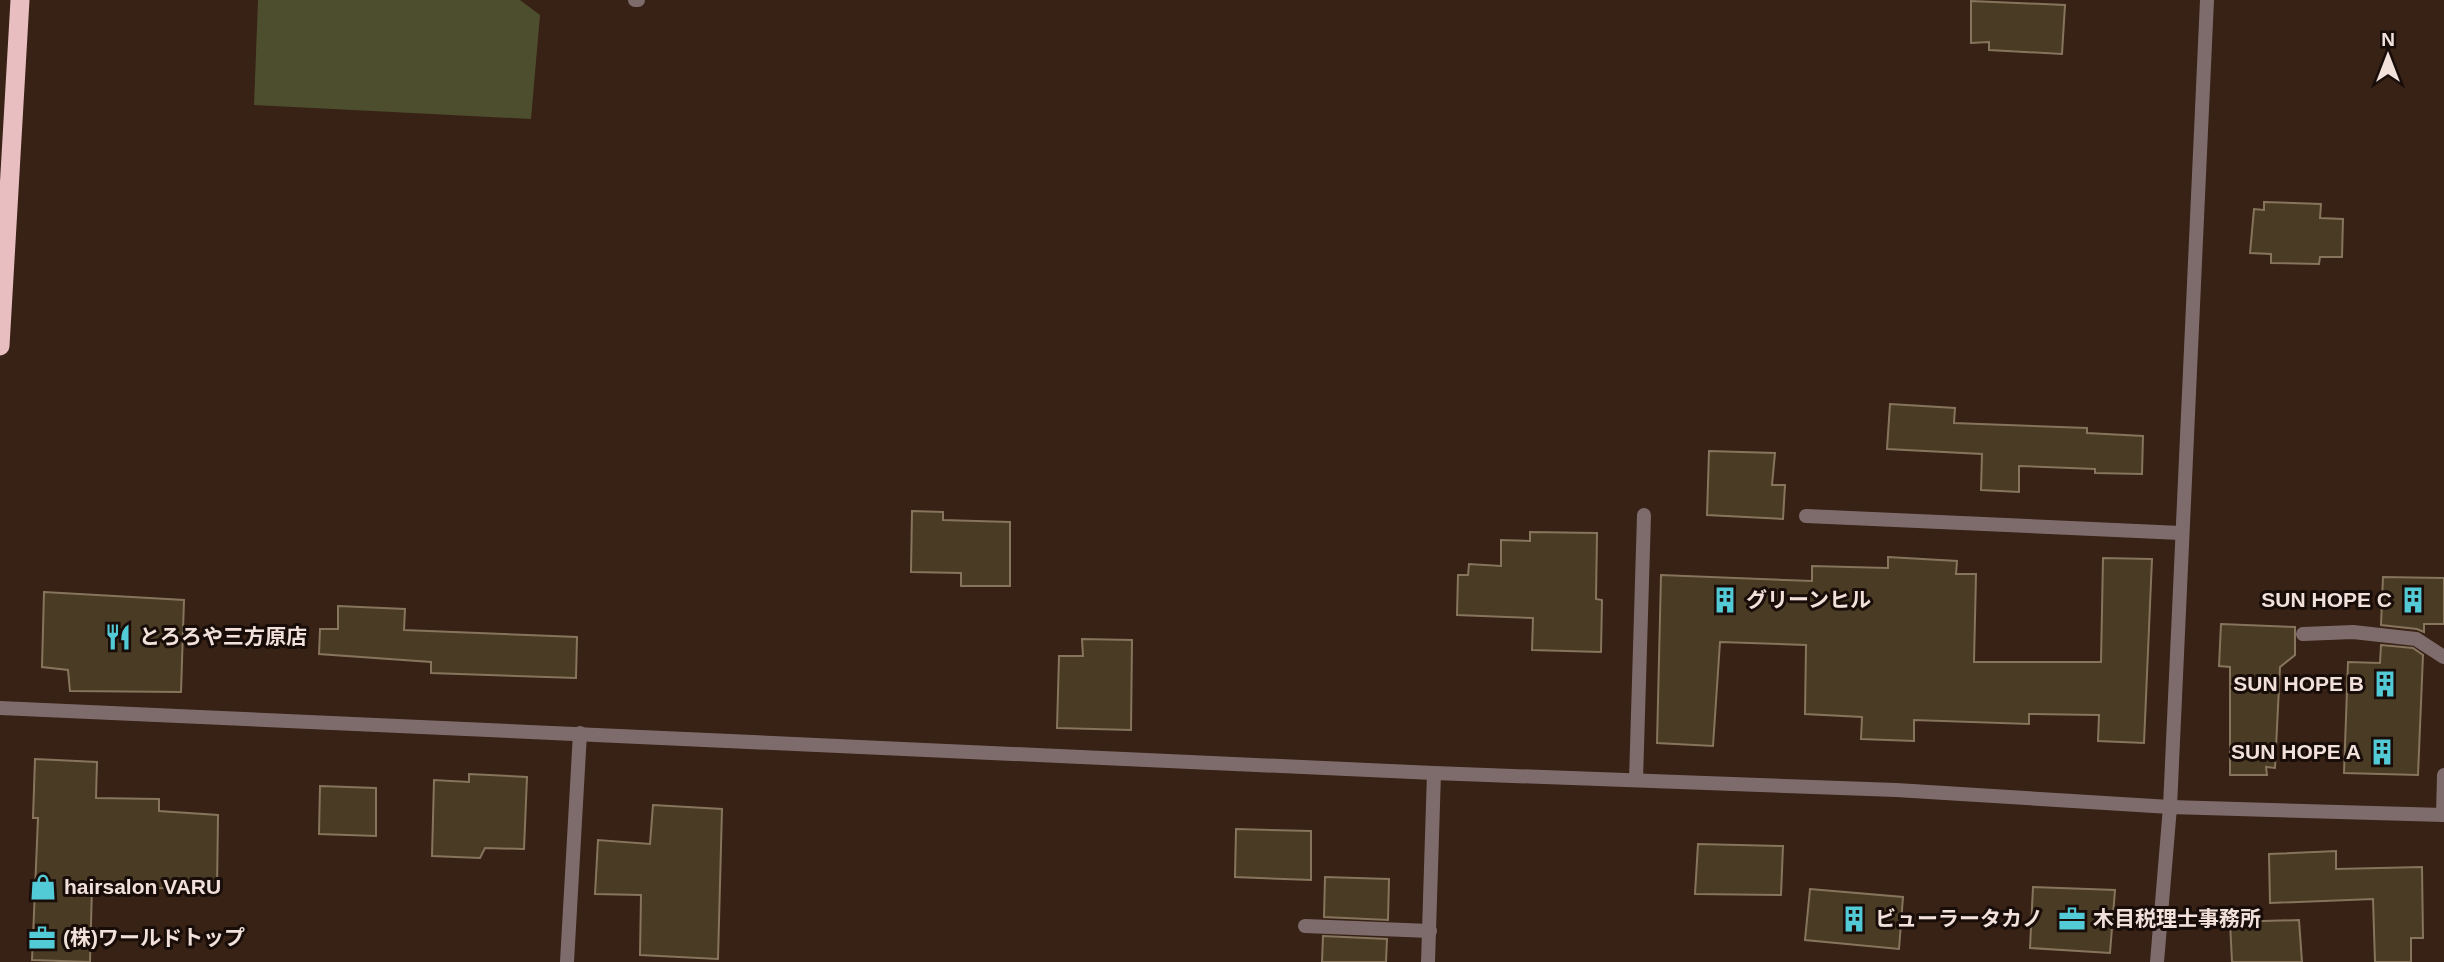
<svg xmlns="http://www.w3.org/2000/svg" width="2444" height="962" viewBox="0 0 2444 962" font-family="Arial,'Noto Sans JP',sans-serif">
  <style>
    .green { fill: #4d4e2e }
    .building { fill: #4a3b24; stroke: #86755c; stroke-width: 2 }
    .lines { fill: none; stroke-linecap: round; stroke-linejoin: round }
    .service { stroke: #7e6c6d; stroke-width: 14 }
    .minor { stroke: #7e6c6d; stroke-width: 14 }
    .tertiary { stroke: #7e6c6d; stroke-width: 14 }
    .trunk { stroke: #e8bec0; stroke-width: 19 }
    .labels { text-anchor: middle; stroke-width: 6; stroke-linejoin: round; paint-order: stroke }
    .poi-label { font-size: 21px; font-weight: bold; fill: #f2e1da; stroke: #180d09; text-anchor: start }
  </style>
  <rect width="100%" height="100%" fill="#382115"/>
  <path class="green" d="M258,0h262l20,15 -9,104 -277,-14z"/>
  <g class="building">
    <path d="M1971,1l94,4 -3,49 -73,-4v-8l-18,1z"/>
    <path d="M2264,202l57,2 -1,14 23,1 -1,38h-22l-1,7 -48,-1v-9l-21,-1 4,-44 10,1z"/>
    <path d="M1890,404l65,4 -1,15 133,5v5l56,3 -1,38 -47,-1v-4l-76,-3v26l-38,-2 1,-36 -95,-5z"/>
    <path d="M1709,451l66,2 -3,32h13l-2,34 -76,-4z"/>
    <path d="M912,511l31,1v8l67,2v64h-49v-13l-50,-1z"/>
    <path d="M1530,532l67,1 -1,66 6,1 -1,52 -69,-2 1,-32 -76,-3 1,-40h10l1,-11 32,2v-26l29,1z"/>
    <path d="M1888,557l69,4 -1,13h20l-2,88h127l2,-104 49,1 -8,184 -46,-2 1,-26 -70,-1v10l-115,-4v21l-53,-2 1,-22 -57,-3 1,-69 -86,-3 -7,104 -56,-3 4,-168 151,6v-15l76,2z"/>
    <path d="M2383,577l61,1v46h-20v8l-7,-3 -36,-4z"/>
    <path d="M44,592l140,8 -3,92 -111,-1 -2,-21 -26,-3z"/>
    <path d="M338,606l67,3 -1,21 173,7 -1,41 -145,-5v-11l-112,-8 1,-25h18z"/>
    <path d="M2221,624l74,3v28l-15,12 -5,101 -9,-1 1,8h-37v-108l-11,-1z"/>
    <path d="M1082,639l50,1 -1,90 -74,-2 2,-72h24z"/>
    <path d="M2381,645l32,3 10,7 -5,120 -74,-2 4,-111 32,1z"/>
    <path d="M35,759l62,3 -1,36 63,1v12l59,4 -1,75 -125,-4 -2,76 -58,-2 6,-142h-5z"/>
    <path d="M469,774l58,3 -3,72 -39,-1 -5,10 -48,-2 2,-76 35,2z"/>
    <path d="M320,786l56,2v48l-57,-2z"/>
    <path d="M653,805l69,4 -4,150 -78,-4 1,-60 -46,-1 3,-54 52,4z"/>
    <path d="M1236,829l75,2v49l-76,-3z"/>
    <path d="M1698,844l85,2 -2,49 -86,-1z"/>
    <path d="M2336,851v18l86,-2 1,71h-12v24h-36l-2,-63 -103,4 -1,-49z"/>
    <path d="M1325,877l64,2 -1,41 -64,-3z"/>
    <path d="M2033,887l82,3 -5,63 -80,-5z"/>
    <path d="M1810,889l93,8 -4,52 -94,-9z"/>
    <path d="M2299,920l3,42h-70l-2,-40z"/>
    <path d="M1323,936l64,3 -1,23h-64z"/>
  </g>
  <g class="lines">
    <g class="service">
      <path d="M635,0h3"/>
      <path d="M2303,634l50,-2 63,7 28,18"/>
      <path d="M1636,780l8,-265"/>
      <path d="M2443,815l1,-40"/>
      <path d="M1305,926l125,5"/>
      <path d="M1428,962l6,-189"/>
    </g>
    <g class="minor">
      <path d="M1806,516l375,17"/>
      <path d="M0,708l1434,65 462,17 274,17"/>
      <path d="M567,962l13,-229"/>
    </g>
    <g class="tertiary">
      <path d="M2170,807l274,8"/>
      <path d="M2157,962l13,-155 37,-807"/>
    </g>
    <path class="trunk" d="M0,346l20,-346"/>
  </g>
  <defs>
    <g id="building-bare" transform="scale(2.1)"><path d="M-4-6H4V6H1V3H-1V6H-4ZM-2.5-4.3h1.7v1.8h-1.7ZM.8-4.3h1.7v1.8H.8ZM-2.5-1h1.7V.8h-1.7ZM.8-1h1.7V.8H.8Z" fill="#52cbd7" stroke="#180d09" stroke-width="2.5" paint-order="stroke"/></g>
    <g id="restaurant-bare" transform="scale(2.1)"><path d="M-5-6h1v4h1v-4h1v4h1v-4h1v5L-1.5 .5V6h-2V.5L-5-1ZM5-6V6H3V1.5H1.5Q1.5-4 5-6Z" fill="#52cbd7" stroke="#180d09" stroke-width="2.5" paint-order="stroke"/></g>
    <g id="shop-bare" transform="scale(2.1)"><path d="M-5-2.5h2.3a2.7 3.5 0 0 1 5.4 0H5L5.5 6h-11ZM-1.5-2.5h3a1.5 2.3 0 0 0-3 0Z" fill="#52cbd7" stroke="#180d09" stroke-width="2.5" paint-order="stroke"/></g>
    <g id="office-bare" transform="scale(2.1)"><path d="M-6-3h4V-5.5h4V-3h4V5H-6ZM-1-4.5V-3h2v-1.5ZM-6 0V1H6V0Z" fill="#52cbd7" stroke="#180d09" stroke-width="2.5" paint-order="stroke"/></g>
  </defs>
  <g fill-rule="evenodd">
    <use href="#building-bare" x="1725" y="600"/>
    <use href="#building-bare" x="2413" y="600"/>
    <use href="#restaurant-bare" x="118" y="637"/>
    <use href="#building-bare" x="2385" y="684"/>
    <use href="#building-bare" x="2382" y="752"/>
    <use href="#shop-bare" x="43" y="887"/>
    <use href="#building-bare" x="1854" y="919"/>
    <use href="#office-bare" x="2072" y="919"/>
    <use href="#office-bare" x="42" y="938"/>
  </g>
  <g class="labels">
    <g class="poi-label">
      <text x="1746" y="607">グリーンヒル</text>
      <text x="2392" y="607" text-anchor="end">SUN HOPE C</text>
      <text x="139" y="644">とろろや三方原店</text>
      <text x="2364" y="691" text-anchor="end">SUN HOPE B</text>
      <text x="2361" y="759" text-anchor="end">SUN HOPE A</text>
      <text x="64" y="894">hairsalon VARU</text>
      <text x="1875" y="926">ビューラータカノ</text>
      <text x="2093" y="926">木目税理士事務所</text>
      <text x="63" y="945">(株)ワールドトップ</text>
    </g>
  </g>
  <g transform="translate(2388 56)" stroke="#180d09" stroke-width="5" paint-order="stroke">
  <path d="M0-5L12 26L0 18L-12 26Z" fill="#f2e1da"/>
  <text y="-10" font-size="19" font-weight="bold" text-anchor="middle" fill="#f2e1da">N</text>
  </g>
</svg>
